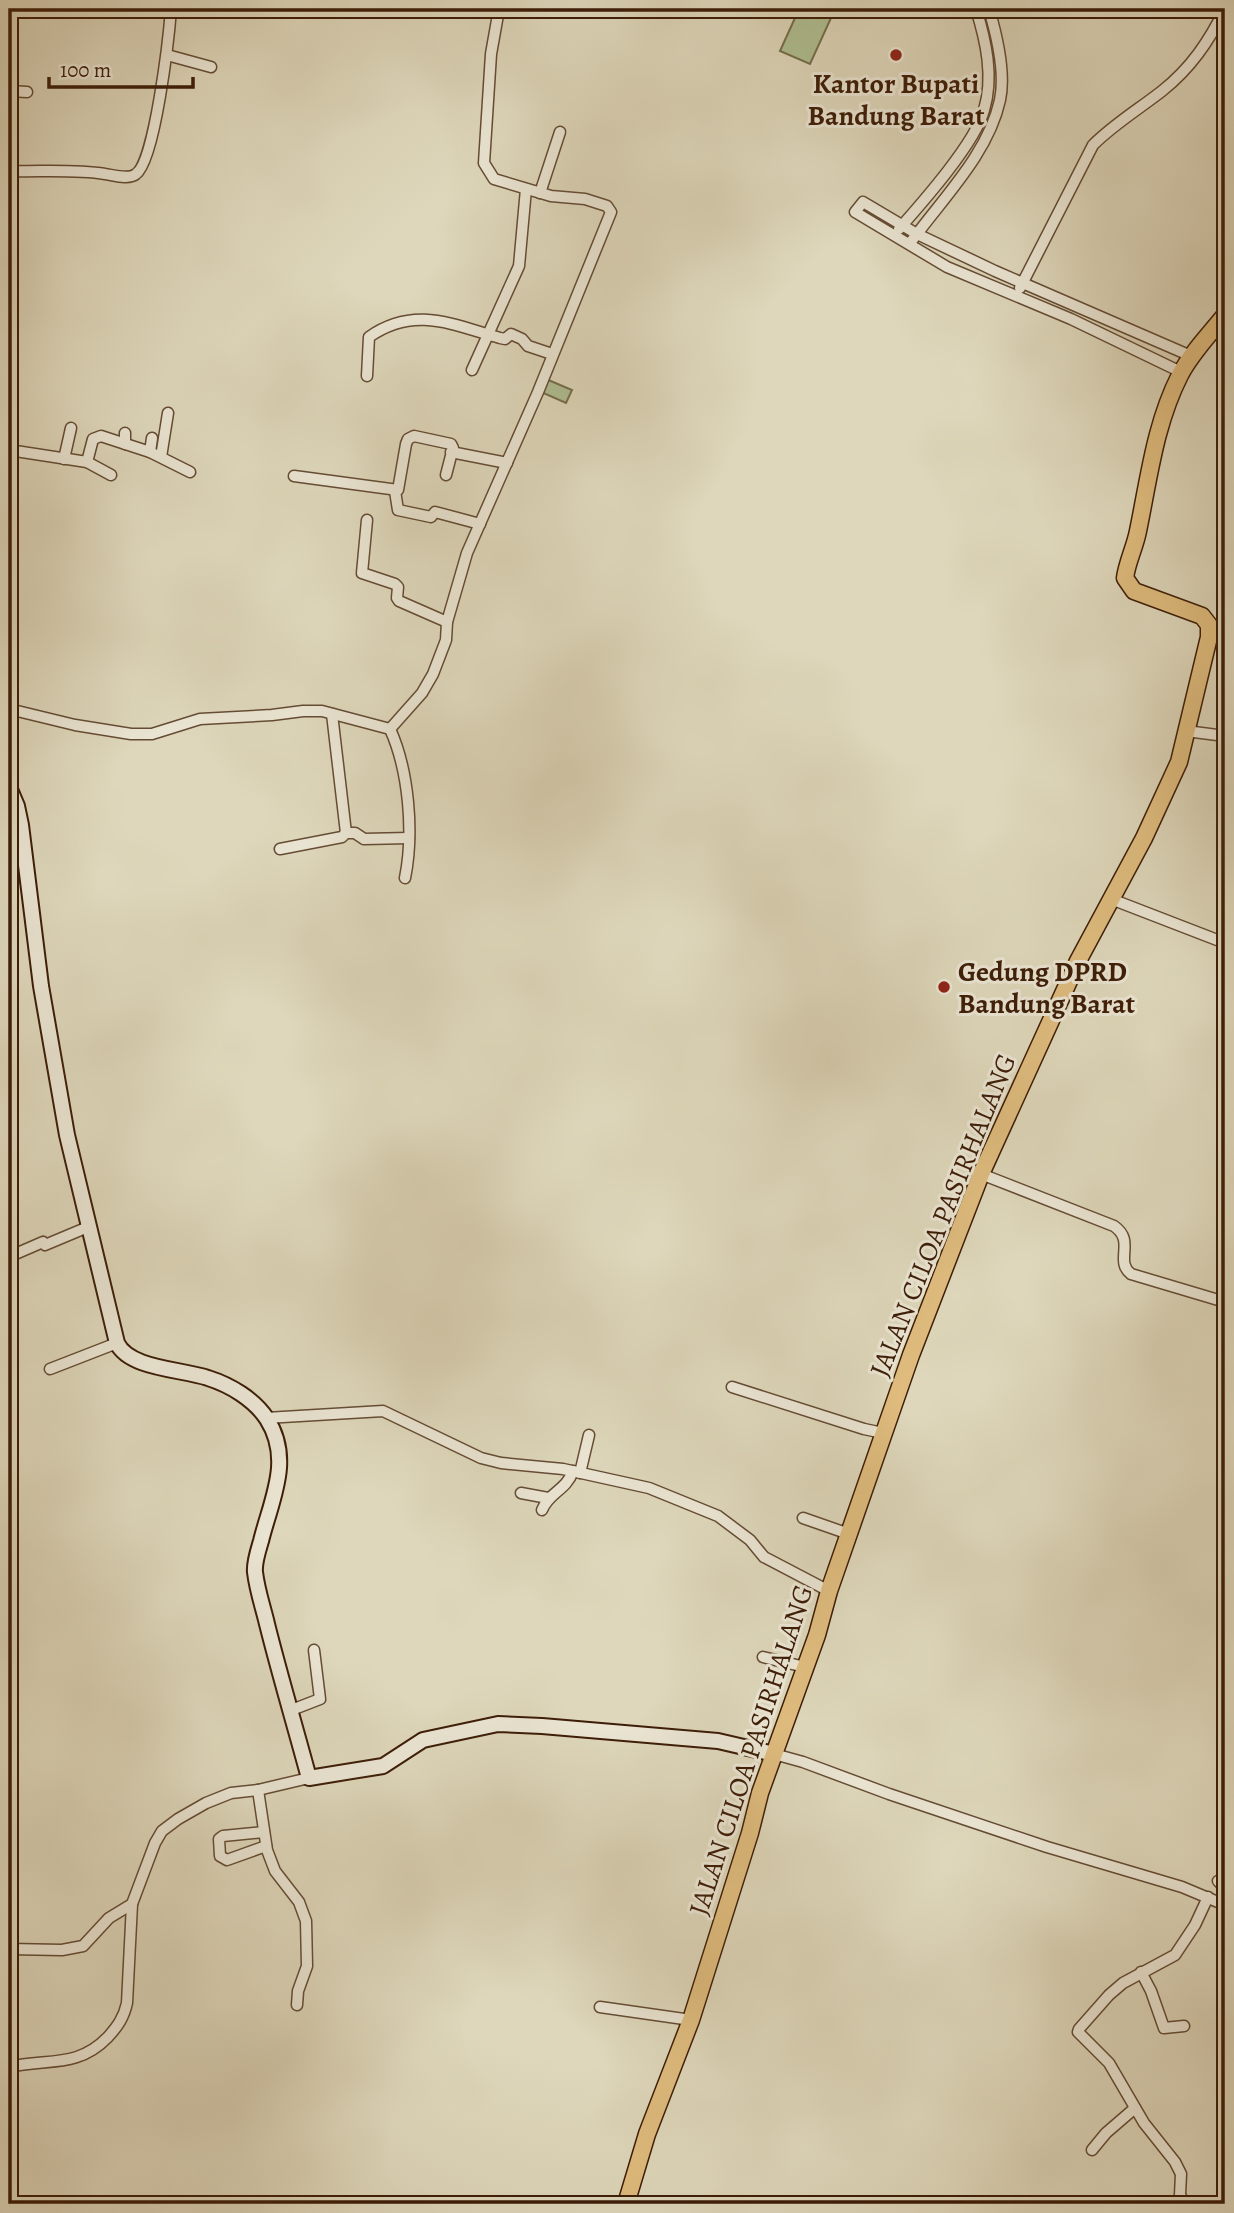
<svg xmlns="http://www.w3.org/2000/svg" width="1234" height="2213" viewBox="0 0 1234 2213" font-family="Alegreya,serif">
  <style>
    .green { fill: #afbf92; stroke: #766e4c; stroke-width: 2 }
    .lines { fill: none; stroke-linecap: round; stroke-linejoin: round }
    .street-casing { stroke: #654c34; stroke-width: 13 }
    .secondary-casing { stroke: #3d1d07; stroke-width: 18 }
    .primary-casing { stroke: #3d1d07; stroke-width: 19 }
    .street { stroke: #eae5d3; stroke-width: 10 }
    .secondary { stroke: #eae5d3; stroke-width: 14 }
    .primary { stroke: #dfbc7e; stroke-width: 16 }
    .poi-dot { fill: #8f2418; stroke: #eae5d3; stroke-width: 2.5 }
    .labels { text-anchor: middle; stroke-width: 6; stroke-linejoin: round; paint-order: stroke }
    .poi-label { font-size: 28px; font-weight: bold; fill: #3d1d07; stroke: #eae5d3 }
    .street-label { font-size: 28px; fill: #3d1d07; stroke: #eae5d3 }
  </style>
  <rect width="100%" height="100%" fill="#ded7bb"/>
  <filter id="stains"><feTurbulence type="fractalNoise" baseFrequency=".00286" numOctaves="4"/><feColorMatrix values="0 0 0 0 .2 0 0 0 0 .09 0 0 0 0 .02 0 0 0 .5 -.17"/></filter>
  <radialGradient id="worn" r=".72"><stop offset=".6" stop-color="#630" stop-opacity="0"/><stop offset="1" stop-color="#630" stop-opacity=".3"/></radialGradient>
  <g class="green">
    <path d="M799,9h12l20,9 -21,46 -30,-13z"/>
    <path d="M546,379l26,11 -6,13 -25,-11z"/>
  </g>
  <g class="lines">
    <g class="street-casing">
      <g id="street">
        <path d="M989,9c8,27 17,63 11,91 -11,51 -53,94 -83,134l78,37 196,85"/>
        <path d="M167,55l44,12"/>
        <path d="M9,91l18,1"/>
        <path d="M9,171c31,1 65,-2 96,3 8,1 24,6 31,0 19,-13 33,-138 35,-165"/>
        <path d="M540,193l20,-61"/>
        <path d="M899,229c23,-26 77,-87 85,-119 10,-33 2,-69 -8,-101"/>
        <path d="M910,243l7,-9 -54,-32 -8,10 92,55 124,52 110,53"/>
        <path d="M1020,288l73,-143c21,-21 46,-36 69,-54 29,-23 47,-50 63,-82"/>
        <path d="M472,370l47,-104 7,-77"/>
        <path d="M367,376l2,-39c46,-32 84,-12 131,1l5,1 6,-5 11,5 6,7 24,8"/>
        <path d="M125,444v-11"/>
        <path d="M9,450l78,12 24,13"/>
        <path d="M150,452l2,-14"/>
        <path d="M451,452l56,11"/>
        <path d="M161,457l7,-44"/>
        <path d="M64,459l7,-31"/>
        <path d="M87,462l6,-23 8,-3 49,16 40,20"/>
        <path d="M294,476l104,14 8,-46 2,-5 6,-3 37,8 2,4 -7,27"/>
        <path d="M395,491l3,19 33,7 4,-5 45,12"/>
        <path d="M367,520l-5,53 33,11 3,3 -1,11 2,3 48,21"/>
        <path d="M9,709l66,16 56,9h21l48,-15 72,-4 31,-4h19l68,18"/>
        <path d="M332,714l14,119"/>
        <path d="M390,729l32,-36 11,-19 13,-34 1,-18 20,-69 71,-161 73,-180 -4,-6 -22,-7 -34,-3 -57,-17 -10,-16 7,-109 8,-45"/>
        <path d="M390,729c19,42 24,104 15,149"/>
        <path d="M1186,731l39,5"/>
        <path d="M280,849l62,-12 4,-4h9l9,6 45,-1"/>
        <path d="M1111,899l114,44"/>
        <path d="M981,1174l133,52c22,15 0,35 17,48l94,28"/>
        <path d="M13,1255l30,-13 2,3 43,-18"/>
        <path d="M50,1369l67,-26"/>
        <path d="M732,1387l132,42 19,4"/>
        <path d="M266,1418l117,-7 98,47 20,5 62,6 86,19 69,28 32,24 14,17 65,34"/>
        <path d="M580,1473l9,-38"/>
        <path d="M521,1493l27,5"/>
        <path d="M542,1510c7,-18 24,-19 31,-39"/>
        <path d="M803,1518l46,16"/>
        <path d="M763,1657l42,10"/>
        <path d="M289,1711l31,-12 -6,-49"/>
        <path d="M774,1754l29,8 86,32 158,53 135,40 43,18"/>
        <path d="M258,1790l9,60 8,21 24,31 7,19 1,45 -9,25 -1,14"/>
        <path d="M264,1832l-41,4 -4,3 1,17 7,4 39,-14"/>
        <path d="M1218,1881l7,7"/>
        <path d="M9,1949l53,1 21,-4 26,-28 23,-14 23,-61 7,-12 16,-12 28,-16 25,-10 27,-3 51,-12"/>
        <path d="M1141,1972l10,19 13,37 20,-2"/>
        <path d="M600,2007l91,13"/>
        <path d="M9,2067c38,-9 68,2 99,-30 10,-11 16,-20 19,-34l5,-99"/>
        <path d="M1092,2150l14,-17 29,-25"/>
        <path d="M1185,2204l-5,-9 1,-21 -6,-12 -31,-39 -35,-60 -31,-31 1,-3 30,-34 14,-12 52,-28 20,-30 13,-28"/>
      </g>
    </g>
    <g class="secondary-casing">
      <path id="secondary" d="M9,787l8,19 4,19 20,161 26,149 50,208c12,26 65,26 91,35 22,7 46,21 59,41 26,41 4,81 -6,122 -3,10 -7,22 -6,31 2,18 8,35 12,52 13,52 28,102 42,154l74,-12 40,-26 75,-16 44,2 176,15 56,13"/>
    </g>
    <g class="primary-casing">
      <path id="primary" d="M626,2204l21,-70 44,-114 59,-187 10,-40 57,-158 12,-44 82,-236 70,-181 97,-213 66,-123 35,-76 30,-125v-12l-7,-9 -68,-25 -9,-13c2,-16 10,-31 13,-47 11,-53 17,-107 42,-156 11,-22 30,-41 45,-60"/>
    </g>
    <use href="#street" class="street"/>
    <use href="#secondary" class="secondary"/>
    <use href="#primary" class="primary"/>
  </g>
  <g class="poi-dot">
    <circle cx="896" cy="55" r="7"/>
    <circle cx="944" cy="987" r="7"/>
  </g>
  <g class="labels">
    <g class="poi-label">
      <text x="896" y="93">Kantor Bupati<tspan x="896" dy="32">Bandung Barat</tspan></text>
      <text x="958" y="981" text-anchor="start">Gedung DPRD<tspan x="958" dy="32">Bandung Barat</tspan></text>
    </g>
    <g class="street-label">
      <text transform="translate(942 1215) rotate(-68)" y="10">JALAN CILOA PASIRHALANG</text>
      <text transform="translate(750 1750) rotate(-72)" y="10">JALAN CILOA PASIRHALANG</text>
    </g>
  </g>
  <rect width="1234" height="2213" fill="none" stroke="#ded7bb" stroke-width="35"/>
  <rect x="10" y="10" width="1213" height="2192" fill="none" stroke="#3d1d07" stroke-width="3.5"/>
  <rect x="18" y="18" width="1199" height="2178" fill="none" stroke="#3d1d07" stroke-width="2"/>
  <path d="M49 77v10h144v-10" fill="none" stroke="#3d1d07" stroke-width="3.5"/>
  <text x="60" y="77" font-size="21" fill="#3d1d07" stroke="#eae5d3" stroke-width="5" paint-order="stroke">100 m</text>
  <rect width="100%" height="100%" filter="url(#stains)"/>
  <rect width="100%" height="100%" fill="url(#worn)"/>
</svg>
